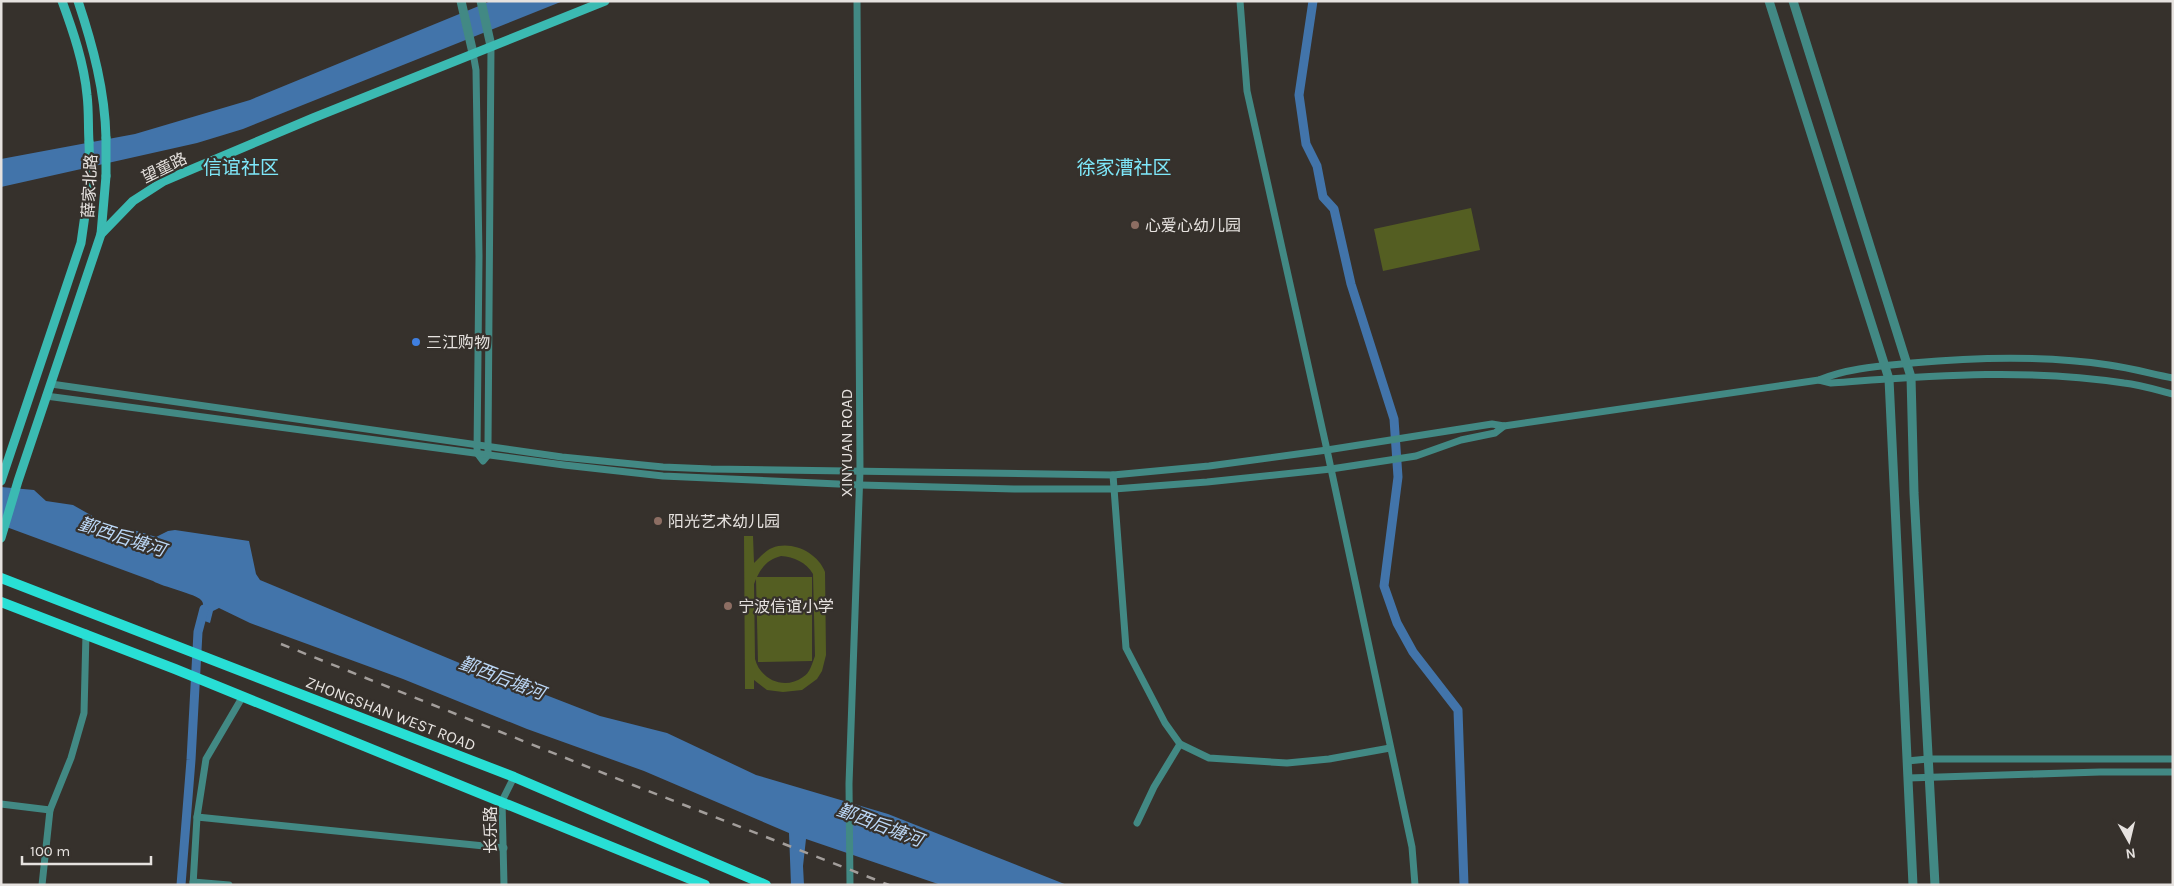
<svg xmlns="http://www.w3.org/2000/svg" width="2174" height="886" viewBox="0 0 2174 886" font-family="Karla,'Noto Sans SC',sans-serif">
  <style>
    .green { fill: #545e22; fill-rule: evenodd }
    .water { fill: #4274aa }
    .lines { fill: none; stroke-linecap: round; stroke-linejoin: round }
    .canal { stroke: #4274aa; stroke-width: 9 }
    .minor { stroke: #428984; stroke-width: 7 }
    .tertiary { stroke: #428984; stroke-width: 9 }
    .secondary { stroke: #3bbab2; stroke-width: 9 }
    .primary { stroke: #28dfd5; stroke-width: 10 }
    .rail { stroke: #a39e9b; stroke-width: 2.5; stroke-dasharray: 9 9; stroke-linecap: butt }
    .secondary-bridge { stroke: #3bbab2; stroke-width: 9 }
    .education-dot { fill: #8d6e63; stroke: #36312c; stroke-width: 2 }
    .shop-dot { fill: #3f7fe0; stroke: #36312c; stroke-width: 2 }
    .labels { text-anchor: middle; stroke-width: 4.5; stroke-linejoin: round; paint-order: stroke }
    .street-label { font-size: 16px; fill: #e6e2df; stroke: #36312c }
    .poi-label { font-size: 16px; fill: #e6e2df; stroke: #36312c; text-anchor: start }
    .water-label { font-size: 18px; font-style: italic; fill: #bcd8f7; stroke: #36312c }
    .quarter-label { font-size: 19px; fill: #7ee7f9; stroke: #36312c }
  </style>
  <rect width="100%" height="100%" fill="#36312c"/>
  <g class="green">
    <path d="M1471,208l9,42 -97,21 -9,-42z"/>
    <path d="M744,536h9l1,27c6,-6 11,-12 18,-15 20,-8 46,5 53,24l1,83 -4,16 -5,8 -15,11 -19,2 -16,-2 -13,-10v9h-9zM781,556c13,1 25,6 32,18l2,82c-3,8 -5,17 -12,21 -19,14 -43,2 -48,-18l-1,-75 2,-5 2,83 54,-1v-84h-55c5,-11 12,-18 24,-21z"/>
  </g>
  <g class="water">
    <path d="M491,1h72l-320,128 -46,14 -196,44v-28l134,-25 115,-34z"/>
    <path d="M1,487l33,3 12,11 27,4 37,21 27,5 19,6 12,-6 7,-1 74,11 7,33 4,6 255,106 18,4 67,26 67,17 89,42 132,39 179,71h-126l-135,-46 -3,27 1,19h-13l-2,-52 -145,-62 -117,-42 -124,-50 -153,-56 -31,-15 -6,3 -3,12 -11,-4c2,-5 7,-14 2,-19 -5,-6 -38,-13 -48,-19l-152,-56z"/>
  </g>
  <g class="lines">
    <g class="canal">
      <path d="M1313,1l-14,94 7,49 11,22 6,31 11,12 17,75 43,135 4,58 -14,109 13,37 16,29 45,58 6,175"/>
      <path d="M181,885l10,-125 7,-128 6,-23"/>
    </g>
    <g class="minor">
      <path d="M1240,1l7,90 80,359 85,397 3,38"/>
      <path d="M473,53l3,17 3,186 -2,197 6,8 5,-6v-10l3,-399"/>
      <path d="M1819,380l12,3c100,-7 193,-15 293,0 17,2 33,7 49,11"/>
      <path d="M51,384l511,73 101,10 48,2 402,6 96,-9 118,-16 165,-26 12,2 315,-46c28,-12 62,-14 93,-17 66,-6 132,-8 197,2 22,3 43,9 64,13"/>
      <path d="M46,396l518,69 99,11 197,9 154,4h100l93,-7 124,-13 85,-13 45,-16 34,-7 9,-7"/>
      <path d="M1113,475l13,173 39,75 15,21 29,14 78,5 42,-4 61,-11"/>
      <path d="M1907,761l21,-2h245"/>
      <path d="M1908,778l192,-6h73"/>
      <path d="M1,804l49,6"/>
      <path d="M197,817l307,31"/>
      <path d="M1137,823l17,-36 26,-43"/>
      <path d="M193,882l36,3"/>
      <path d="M42,885l8,-75 21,-52 13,-45 2,-80"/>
      <path d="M193,885l4,-68 9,-58 37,-63"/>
      <path d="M504,885l-2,-84 12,-24"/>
      <path d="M850,885l-1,-101 11,-313 -3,-470"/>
    </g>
    <g class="tertiary">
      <path d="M461,1l12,52"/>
      <path d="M481,1l10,45"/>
      <path d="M1769,1l120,378 24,506"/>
      <path d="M1793,1l118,376 3,116 21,392"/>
    </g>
    <g class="secondary">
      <path d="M62,1c11,30 22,62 25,94 2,16 1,32 2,47"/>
      <path d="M78,1c15,45 27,90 28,137"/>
      <path d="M101,234l5,-58"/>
      <path d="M1,481l80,-238 9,-63"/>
      <path d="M1,538l17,-57 83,-247 32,-33 31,-20 149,-63 292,-117"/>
    </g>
    <g class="primary">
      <path d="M1,578l513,199 252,108"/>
      <path d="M1,602l174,67 530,216"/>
    </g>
    <path class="rail" d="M281,644l352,141 256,100"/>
    <g class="secondary-bridge">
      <path d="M106,138v38"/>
      <path d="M89,142l1,38"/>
    </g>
  </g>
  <g class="education-dot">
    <circle cx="1135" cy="225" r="5"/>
    <circle cx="658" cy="521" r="5"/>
    <circle cx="728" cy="606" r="5"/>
  </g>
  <circle class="shop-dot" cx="416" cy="342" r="5"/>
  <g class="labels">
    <g class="street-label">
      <text transform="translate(164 167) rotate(-26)" y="6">望童路</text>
      <text transform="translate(89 186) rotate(-87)" y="6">薛家北路</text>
      <text transform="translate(846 443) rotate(-90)" y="6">XINYUAN ROAD</text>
      <text transform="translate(391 713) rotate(21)" y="6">ZHONGSHAN WEST ROAD</text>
      <text transform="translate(490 830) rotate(-90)" y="6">长乐路</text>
    </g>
    <g class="poi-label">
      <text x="1145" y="231">心爱心幼儿园</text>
      <text x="426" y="348">三江购物</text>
      <text x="668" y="527">阳光艺术幼儿园</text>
      <text x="738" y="612">宁波信谊小学</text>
    </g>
    <g class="water-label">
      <text transform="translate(122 537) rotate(18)" y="6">鄞西后塘河</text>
      <text transform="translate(502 678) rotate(21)" y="6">鄞西后塘河</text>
      <text transform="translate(880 825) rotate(21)" y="6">鄞西后塘河</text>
    </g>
    <g class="quarter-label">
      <text x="241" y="174">信谊社区</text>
      <text x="1124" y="174">徐家漕社区</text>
    </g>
  </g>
  <rect width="2174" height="886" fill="none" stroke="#e6e2df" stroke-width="5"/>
  <g transform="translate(2129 841) rotate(172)" stroke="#36312c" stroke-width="4" paint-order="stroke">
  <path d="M0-4L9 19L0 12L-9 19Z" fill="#e6e2df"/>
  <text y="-8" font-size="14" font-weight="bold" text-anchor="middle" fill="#e6e2df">N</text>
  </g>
  <path d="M22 856v8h129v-8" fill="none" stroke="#e6e2df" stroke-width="2.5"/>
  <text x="30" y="856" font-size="15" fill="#e6e2df" stroke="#36312c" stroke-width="4" paint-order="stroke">100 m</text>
</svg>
